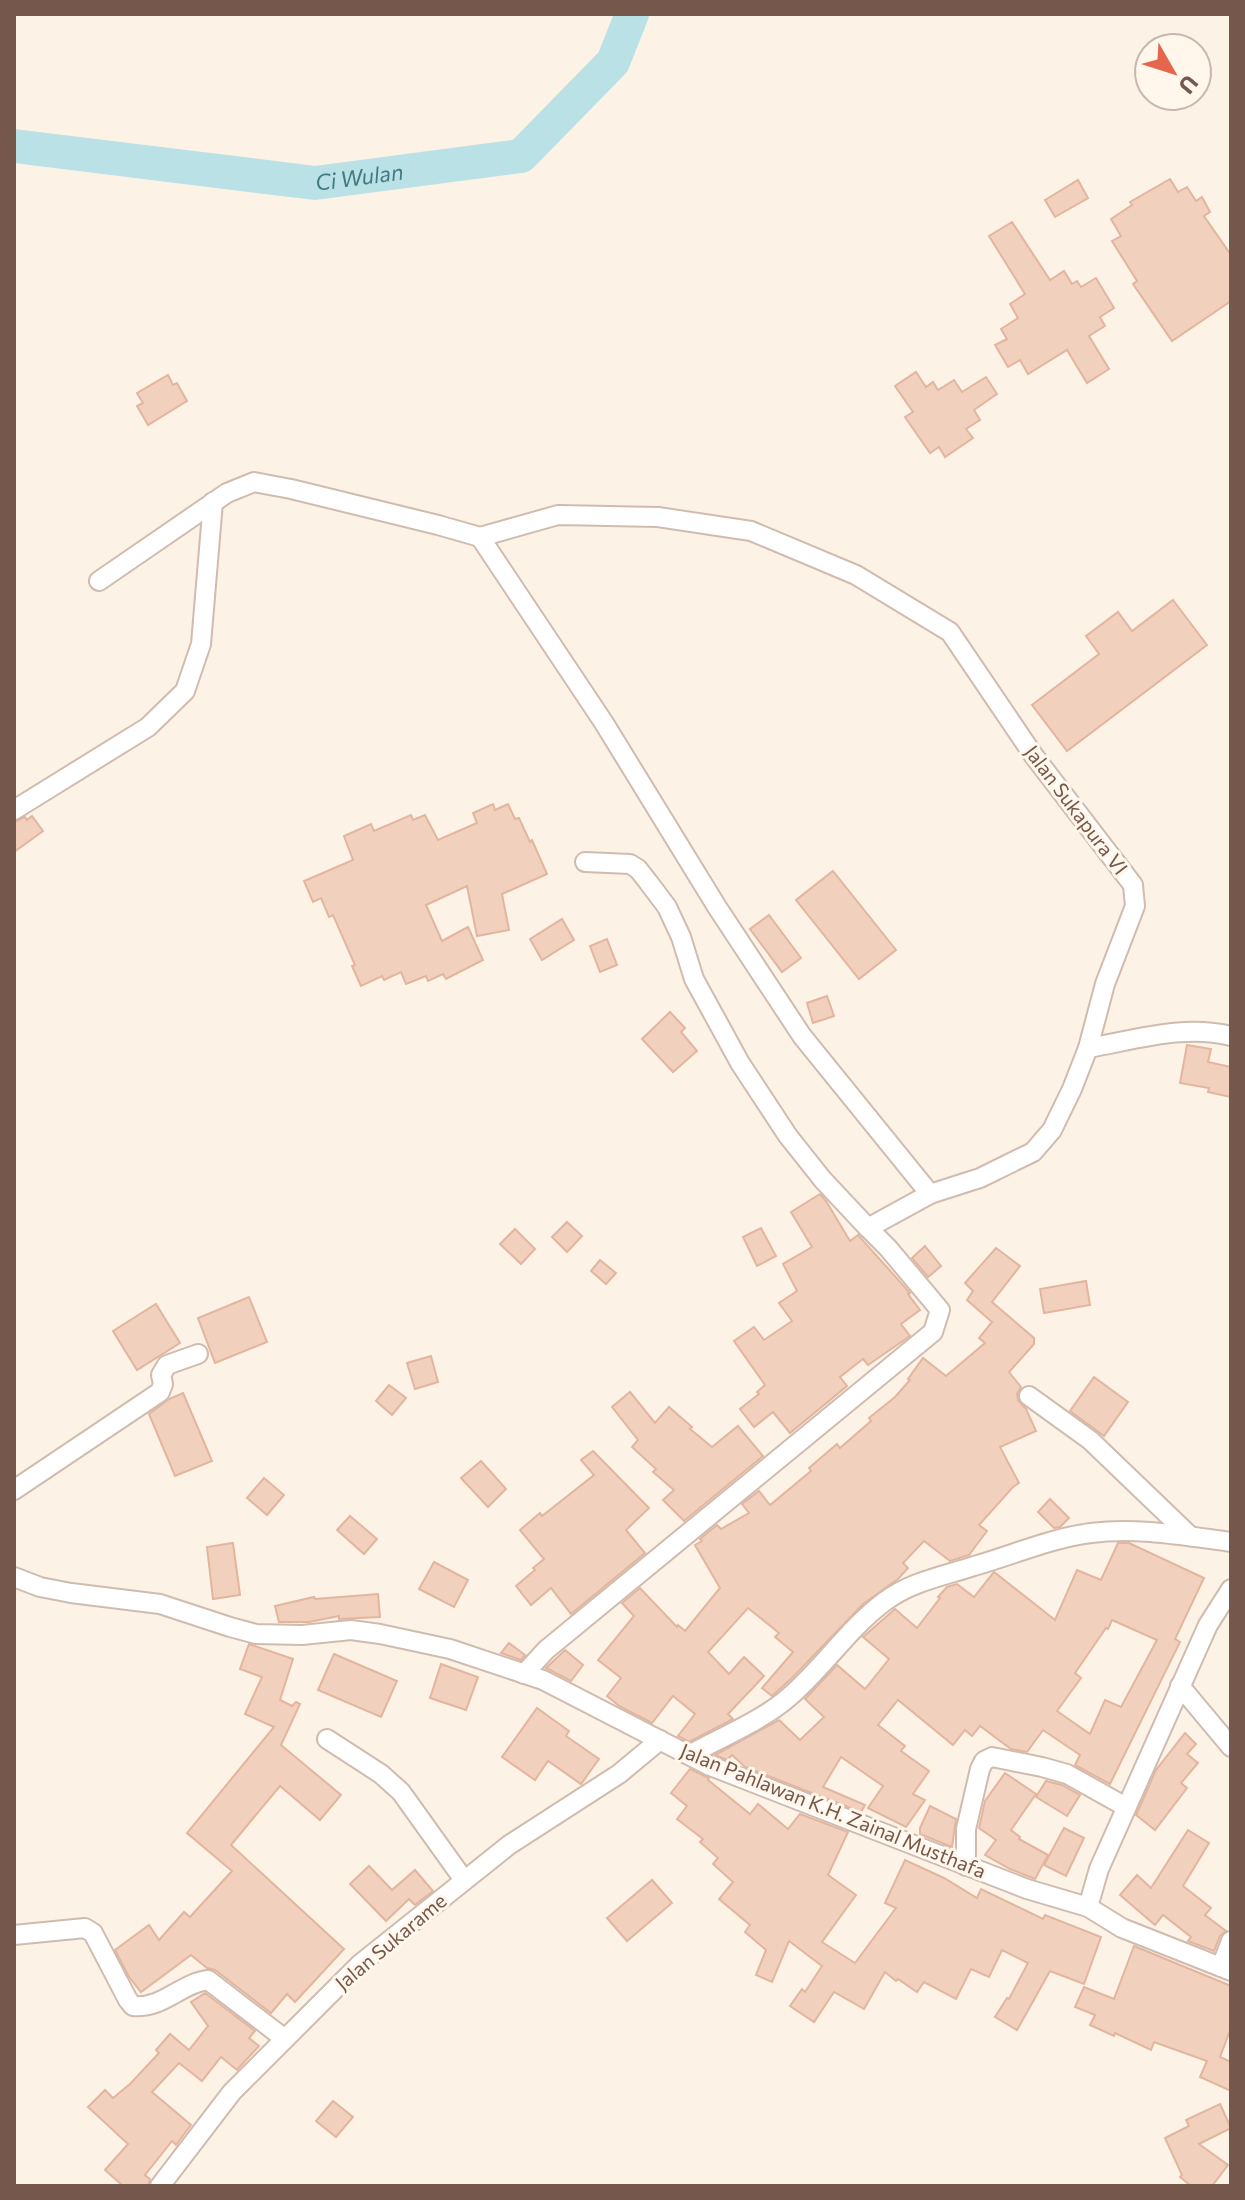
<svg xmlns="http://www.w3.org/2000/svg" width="1245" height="2200" viewBox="0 0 1245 2200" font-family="Commissioner,sans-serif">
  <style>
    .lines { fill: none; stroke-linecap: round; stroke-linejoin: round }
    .river { stroke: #bae1e6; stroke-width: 34 }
    .building { fill: #f1d0be; stroke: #e4b59e; stroke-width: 2; fill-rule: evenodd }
    .minor-casing { stroke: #d0bcaf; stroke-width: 22 }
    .minor { stroke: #fff; stroke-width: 18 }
    .labels { text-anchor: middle; stroke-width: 6; stroke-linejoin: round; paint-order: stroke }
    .street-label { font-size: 20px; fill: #75584b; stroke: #fff7ec }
    .water-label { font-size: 22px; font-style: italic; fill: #427a81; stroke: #fff7ec }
  </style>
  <rect width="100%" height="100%" fill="#fcf2e6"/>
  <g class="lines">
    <path class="river" id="s1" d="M14,146l301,37 206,-27 92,-94 19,-48"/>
  </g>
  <g class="building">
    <path d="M1170,179l8,13 9,-5 9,14 6,-4 8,15 -6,4 27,39v46l-59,40 -39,-57 4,-3 -25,-40 9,-5 -10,-17 21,-14 -2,-3z"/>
    <path d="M1078,180l10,18 -33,19 -10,-17z"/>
    <path d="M1012,222l38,58 14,-9 8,13 5,-3 4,6 15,-9 18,30 -14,9 5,9 -16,10 20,33 -22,14 -20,-33 -39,24 -8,-14 -12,7 -13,-22 12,-6 -6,-10 17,-11 -8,-14 15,-10 -36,-58z"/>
    <path d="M916,372l10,15 7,-5 5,8 16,-10 8,12 24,-15 11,17 -23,16 6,10 -14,9 7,9 -28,19 -6,-10 -9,6 -25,-36 8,-5 -18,-26z"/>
    <path d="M168,375l5,10 4,-2 10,18 -39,24 -11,-19 6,-3 -6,-10z"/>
    <path d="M1173,600l34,45 -140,106 -35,-46 67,-51 -13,-18 32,-24 14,19z"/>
    <path d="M493,804l2,6 13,-6 7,15 4,-1 11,24 2,-2 15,34 -45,20 7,36 -32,6 -10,-50 -41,19 16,36 26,-14 15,33 -37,19 -3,-5 -15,7 -2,-5 -20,8 -5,-12 -17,8 -2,-4 -21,10 -9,-20 3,-1 -22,-50 -4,2 -8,-19 -8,4 -9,-21 49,-21 -9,-24 27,-12 3,7 37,-16 2,5 12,-5 13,25 39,-17 -4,-10z"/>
    <path d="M32,816l11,15 -29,21v-30l11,-5 2,3z"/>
    <path d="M833,871l63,79 -37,29 -63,-79z"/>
    <path d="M769,915l32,43 -19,14 -32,-43z"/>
    <path d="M562,919l12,21 -32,20 -12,-21z"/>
    <path d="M607,939l10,26 -17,7 -10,-26z"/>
    <path d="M827,996l7,20 -21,7 -6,-20z"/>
    <path d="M670,1012l15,16 -4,4 16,19 -24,21 -31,-33z"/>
    <path d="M1187,1045l24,4 -3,13 23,5v30l-23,-5 1,-4 -29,-5z"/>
    <path d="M820,1194l6,7 24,40 8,-6 52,58 -2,1 12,16 -19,14 9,12 -42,29 -5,-6 -23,18 7,9 -57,47 -17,-21 -19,15 -14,-18 19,-15 -2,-2 8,-7 -31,-44 20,-14 10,13 28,-19 -13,-18 18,-12 -14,-27 29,-17 -21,-35z"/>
    <path d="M567,1222l15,14 -15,16 -15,-15z"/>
    <path d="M761,1228l15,28 -19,10 -14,-29z"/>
    <path d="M515,1229l20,20 -14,15 -21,-20z"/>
    <path d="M925,1246l16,20 -13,11 -16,-19z"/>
    <path d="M996,1248l24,18 -28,36 42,36v6l-25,28 12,15 -4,7 1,6 8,9 10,22 -36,16 19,36 -6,4 -34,38 8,6 -18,24 -19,6 -26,-20 -21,22 5,5 -10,11 -35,25 -70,73 -21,19 -10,-8 31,-36 -18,-15 4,-4 -31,-25 -40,44 21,22 15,-17 20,19 -36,38 5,5 -44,23 -11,-6 17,-22 -22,-18 -21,27 -33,-17 -12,-10 14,-18 -23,-18 36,-44 -12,-13 18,-15 37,39 1,-2 7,6 35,-43 -25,-43 7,-4 -2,-2 17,-14 4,4 28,-16 -7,-9 17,-13 11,14 41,-34 -2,-3 28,-24 3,4 31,-27 -2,-3 26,-21 15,-17 -2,-1 15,-21 23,18 39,-33 -6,-5 13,-16 -25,-22 6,-9 -8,-8z"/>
    <path d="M600,1260l16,13 -10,11 -15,-13z"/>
    <path d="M1086,1281l4,24 -46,8 -4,-24z"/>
    <path d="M249,1297l18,45 -52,21 -17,-45z"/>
    <path d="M156,1304l24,39 -43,27 -24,-39z"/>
    <path d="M431,1356l7,26 -23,7 -8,-26z"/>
    <path d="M1094,1377l34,25 -24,34 -34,-25z"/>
    <path d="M389,1385l17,13 -14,17 -16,-14z"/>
    <path d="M630,1392l25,31 14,-16 23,20 -2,2 22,18 26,-21 25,30 -79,65 -21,-21 11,-10 -21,-18 3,-3 -24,-22 6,-7 -26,-33z"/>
    <path d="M183,1393l29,68 -37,15 -26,-62 20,-15z"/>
    <path d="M593,1451l56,57 -23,22 19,23 -74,61 -20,-26 -20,17 -15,-19 19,-16 -2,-2 11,-9 -24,-29 20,-17 2,3 52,-41 -13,-15z"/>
    <path d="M481,1461l25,28 -18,18 -27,-29z"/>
    <path d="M264,1478l20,17 -17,20 -20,-17z"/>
    <path d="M1050,1499l19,19 -9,9 -6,1 -16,-16z"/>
    <path d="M350,1516l27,23 -13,15 -27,-24z"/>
    <path d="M233,1543l7,52 -27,4 -6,-52z"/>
    <path d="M1118,1543h11l75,35 -29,61 5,3 -70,142 -35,-19 5,-10 -37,-25 -16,22 -16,-3 -31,-23 -8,10 -7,-6 -12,15 -55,-45 -20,25 27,21 -4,5 28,20 -16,23 12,6 -19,27 -38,-19 15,-22 -42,-29 -18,30 42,18 -4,7 -116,-45 -13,-12 -5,5 -12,-5 64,-35 21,20 24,-23 -19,-18 32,-34 28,24 24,-30 -26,-22 32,-28 22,19 23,-30 -2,-1 9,-10 10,-3 17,13 20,-25 61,48 22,-50 24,10zM1112,1620l45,20 -36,67 -16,-7 -15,34 -33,-23 24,-33 -6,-5 31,-45 2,1z"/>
    <path d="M434,1562l34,18 -14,27 -35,-18z"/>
    <path d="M378,1594l2,23 -41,2v-3l-30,6h-30l-4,-16 39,-9 1,2z"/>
    <path d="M509,1643l16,12 -4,5 -20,-7z"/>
    <path d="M249,1644l44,15 -13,41 12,6 4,-4 4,2 -19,41 60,50 -21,25 -40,-34 -49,59 113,104 -49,53 -8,-8 -16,19 -56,-43 -8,-2 -16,-13 -50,37 -12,-15 -14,-27 34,-25 10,15 25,-28 6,5 42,-46 -45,-38 87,-106 -29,-13 17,-37 -22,-8z"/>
    <path d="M565,1650l18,15 -12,16 -25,-13z"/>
    <path d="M334,1654l63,27 -16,36 -63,-27z"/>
    <path d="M441,1664l37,13 -12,33 -36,-12z"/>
    <path d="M537,1708l32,23 -3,5 33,23 -18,25 -33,-23 -13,19 -33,-23z"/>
    <path d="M1185,1733l11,11 -9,10 11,9 -17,20 6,5 -32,42 -19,-15 20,-45z"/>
    <path d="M690,1769l19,9 -1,2 42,34 8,-10 30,25 12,-15 48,18 -20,43 28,20 -34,47 33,21 41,-55 -11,-5 20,-43 39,18 33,20 4,-9 62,30 2,-4 56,22 -17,47 -34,-13 -33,59 -22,-13 12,-19 2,1 19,-36 -26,-13 -13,27 -18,-8 -15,30 -32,-17 -7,10 -19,-13 -2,2 -11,-9 -21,37 -30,-17 -20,30 -24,-16 12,-17 3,3 17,-26 -33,-25 -17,41 -16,-7 10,-25 -21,-18 5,-7 -31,-26 14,-17 -20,-18 5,-6 -18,-16 3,-3 -26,-20 10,-13 -16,-13z"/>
    <path d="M1005,1773l31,21 -25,36 9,7 -1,2 29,16 -13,24 -25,-10 -25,-14 11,-15 -17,-12 6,-27z"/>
    <path d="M1046,1781l16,4 18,10 -13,21 -31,-19z"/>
    <path d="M930,1806l26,13 -4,28 -32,-13v-6z"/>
    <path d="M1064,1828l20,10 -18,38 -22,-11z"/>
    <path d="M1188,1830l21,13 -26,43 28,22 -6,7 21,16 -6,5 -6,15 -26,-10 3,-4 -28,-22 -8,10 -35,-30 17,-20 14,13z"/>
    <path d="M369,1866l23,24 23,-20 18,21 -18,14 -6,-6 -23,22 -36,-37z"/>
    <path d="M652,1880l20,23 -45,38 -20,-23z"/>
    <path d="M1134,1946l97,40v42l-11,29 11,5v29l-31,-14 7,-16 -53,-19 -3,8 -36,-17 -1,3 -24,-11 5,-10 -20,-8 9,-20 30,12z"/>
    <path d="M205,1993l50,38 -6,7 10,8 -22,24 -16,-13 -19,24 -23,-18 -27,29 39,33 -15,20 -4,-4 -27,34 5,4 -2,7h-25l-18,-16 23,-26 -40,-37 17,-17 8,8 17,-14 29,-31 -3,-3 14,-16 19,16 19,-24 -17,-24z"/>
    <path d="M333,2101l20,16 -17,20 -20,-16z"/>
    <path d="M1220,2104l11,24 -32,16 29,21 -16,21h-21l-11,-9 2,-2 -17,-37 24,-12 -3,-6z"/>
  </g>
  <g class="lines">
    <g class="minor-casing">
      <g id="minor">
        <path d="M480,537l78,-22 100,2 93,14 105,44 94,57 84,124 99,129 2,21 -30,78 -17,64 -16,41 -20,41 -19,22 -53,26 -50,16"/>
        <path d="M99,581l128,-88 27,-11 37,7 147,36 42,12 124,186 113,184 85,129 128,158 -62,34 20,20 52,62 -7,22 -387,318 -22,24"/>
        <path d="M14,810l134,-83 37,-36 16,-47 12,-142"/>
        <path d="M585,862l45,2 8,5 11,14 18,24 14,30 13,42 46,84 48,73 35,44 45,48"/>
        <path d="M1088,1048c47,-8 96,-24 143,-12"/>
        <path d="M1029,1396l61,44 100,96"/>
        <path d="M14,1490l146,-98 3,-8 -2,-9 6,-10 31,-11"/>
        <path d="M14,1577l26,10 31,6 89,11 70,23 26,7 46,1 49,-5 29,4 70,15 93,31 165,85 319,124 61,18 34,21 109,43"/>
        <path d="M1180,1686l51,61"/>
        <path d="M327,1739l54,35 20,18 63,88"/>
        <path d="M689,1755c31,-17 74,-35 100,-58 34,-29 59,-68 95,-95 26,-20 59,-26 90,-36 39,-11 77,-28 117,-33 47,-6 94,3 140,9"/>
        <path d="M966,1866v-37l14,-60 4,-8 8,-4 50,10 25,7 59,33"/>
        <path d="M1088,1907l11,-38 109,-244 23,-36"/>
        <path d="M14,1935l71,-7 8,5 35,67 5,6c30,3 48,-23 75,-26l77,59"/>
        <path d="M1221,1967l10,-26"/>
        <path d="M160,2186l72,-94 128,-128 149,-119 110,-71 41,-34"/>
      </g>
    </g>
    <use href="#minor" class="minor"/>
  </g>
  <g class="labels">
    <g class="street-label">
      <text transform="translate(1076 810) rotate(53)" y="7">Jalan Sukapura VI</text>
      <text transform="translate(833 1811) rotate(22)" y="7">Jalan Pahlawan K.H. Zainal Musthafa</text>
      <text transform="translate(391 1942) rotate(-40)" y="7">Jalan Sukarame</text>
    </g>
    <g class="water-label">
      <text dy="8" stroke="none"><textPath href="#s1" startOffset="348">Ci Wulan</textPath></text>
    </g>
  </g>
  <rect width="1245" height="2200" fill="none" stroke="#75584b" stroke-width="32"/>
  <g transform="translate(1173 72) rotate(129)"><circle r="38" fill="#fff7ec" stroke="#c8b7ac" stroke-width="2"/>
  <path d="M0-6L14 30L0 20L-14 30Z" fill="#e4674d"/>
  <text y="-12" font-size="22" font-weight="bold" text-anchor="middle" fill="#75584b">U</text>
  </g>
</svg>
